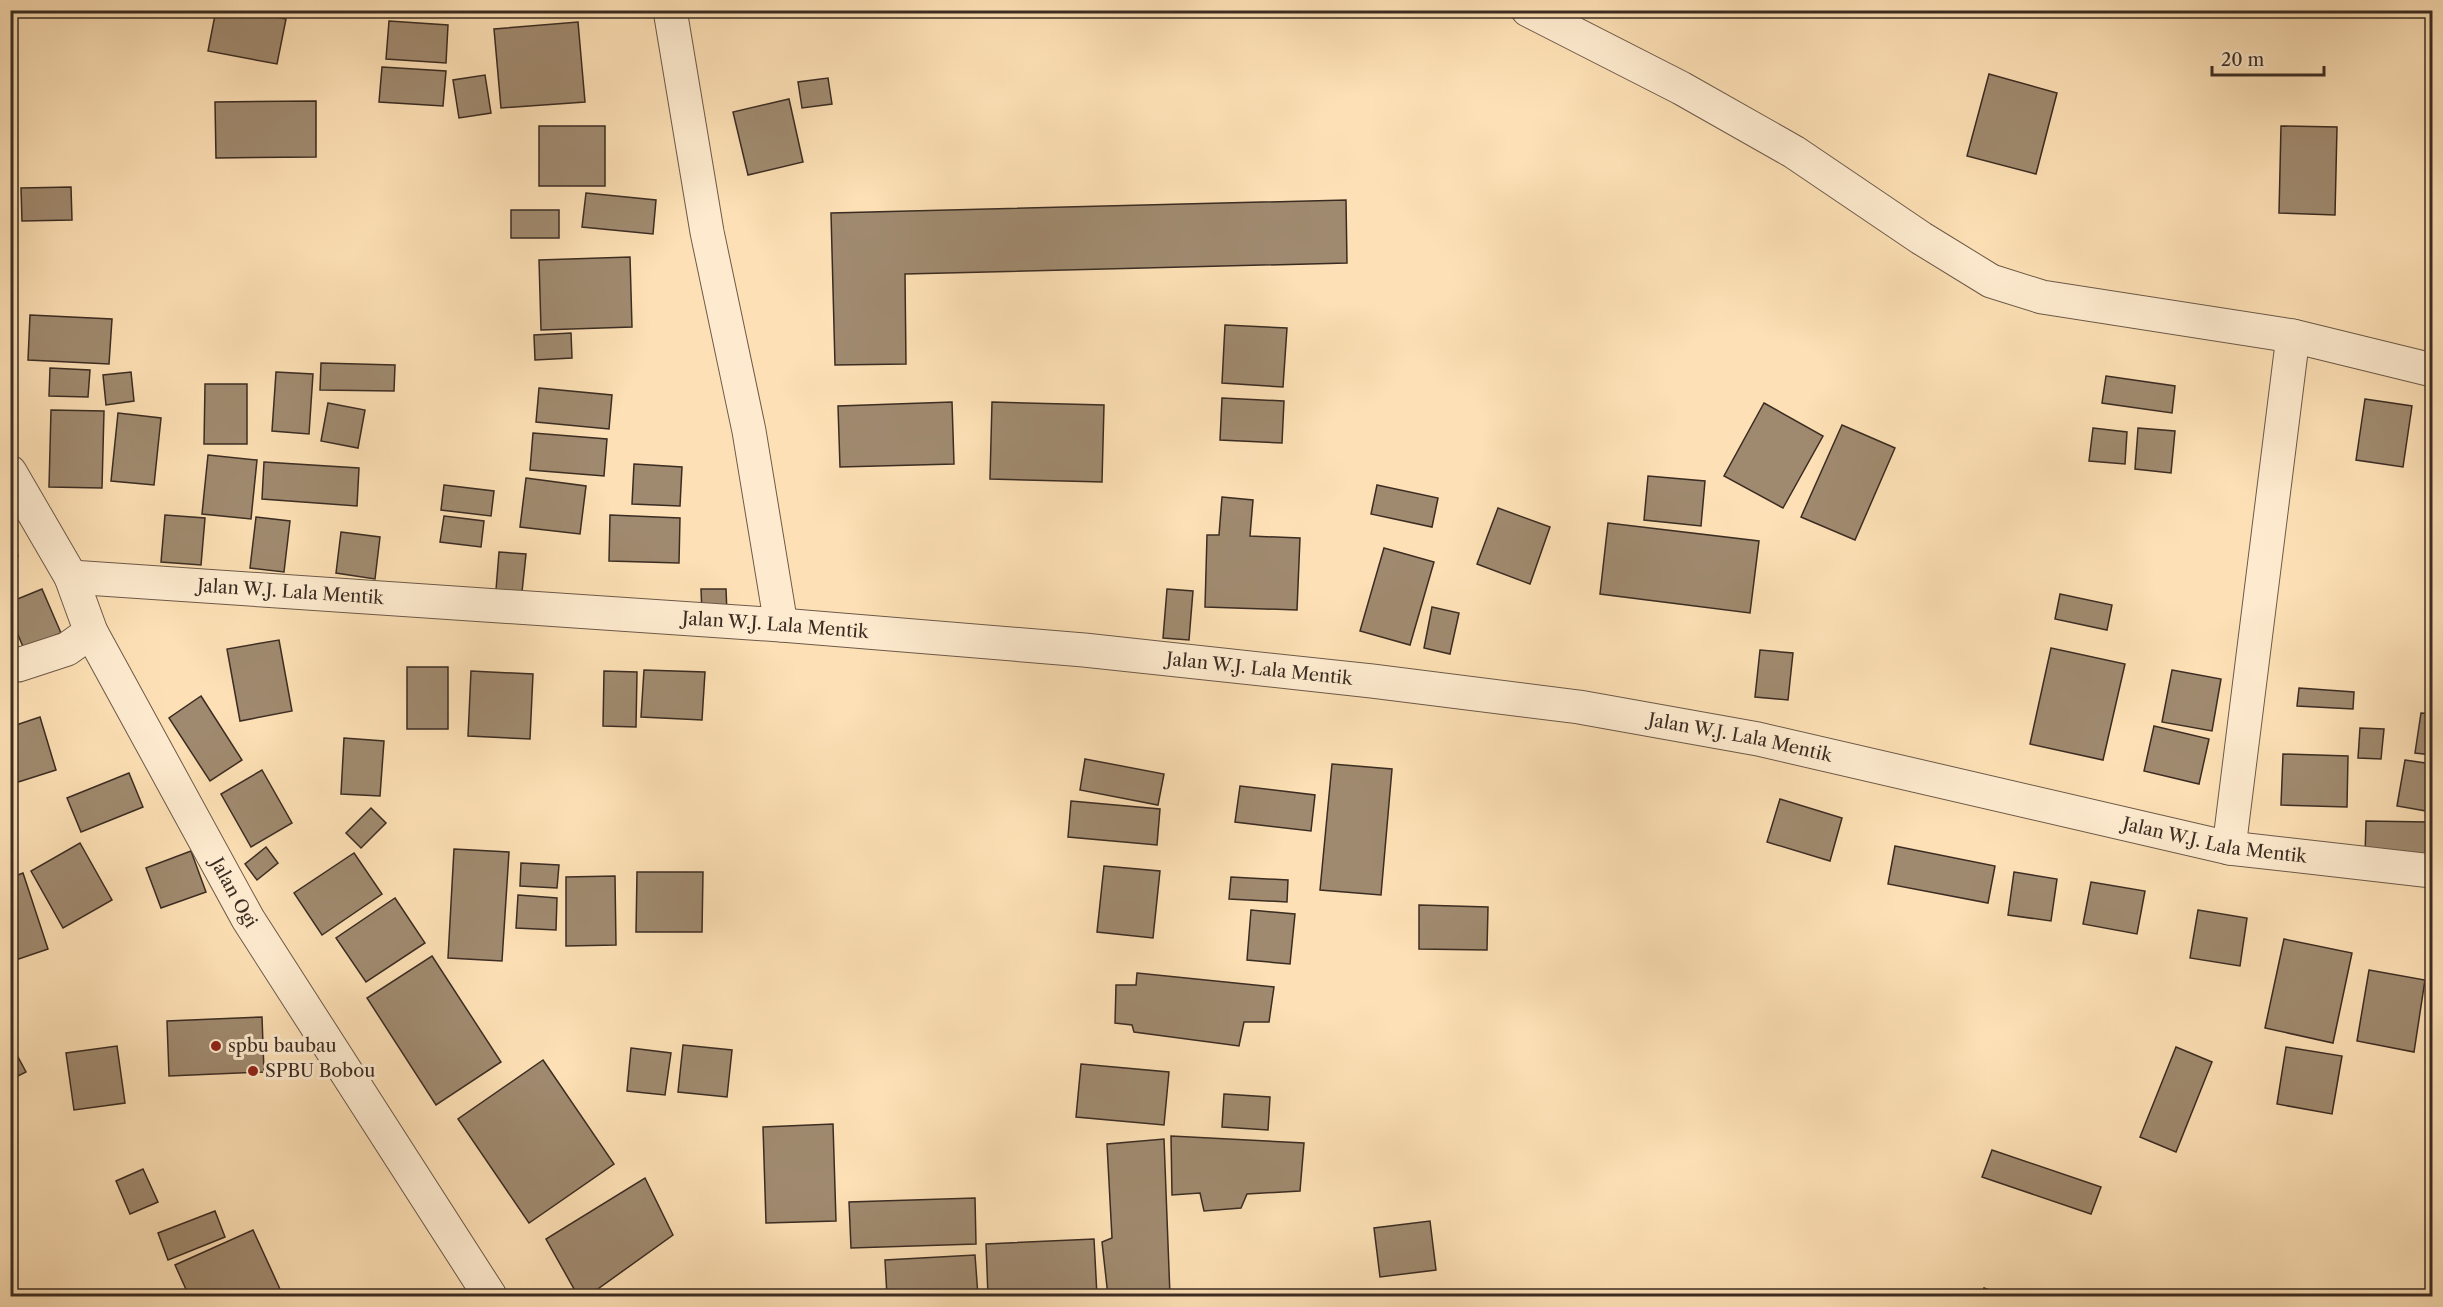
<svg xmlns="http://www.w3.org/2000/svg" width="2443" height="1307" viewBox="0 0 2443 1307" font-family="'Libre Caslon Text',serif">
  <style>
    .building { fill: #a08a6f; stroke: #3b2c23; stroke-width: 1.5 }
    .lines { fill: none; stroke-linecap: round; stroke-linejoin: round }
    .minor-casing { stroke: #6c5948; stroke-width: 35 }
    .tertiary-casing { stroke: #6c5948; stroke-width: 35 }
    .minor { stroke: #feebcf; stroke-width: 33 }
    .tertiary { stroke: #feebcf; stroke-width: 33 }
    .poi-dot { fill: #8f2418; stroke: #feebcf; stroke-width: 2 }
    .labels { text-anchor: middle; stroke-width: 6; stroke-linejoin: round; paint-order: stroke }
    .street-label { font-size: 18px; fill: #3b2c23; stroke: #feebcf }
    .poi-label { font-size: 18px; fill: #3b2c23; stroke: #feebcf; text-anchor: start }
  </style>
  <rect width="100%" height="100%" fill="#fde0b5"/>
  <filter id="stains"><feTurbulence type="fractalNoise" baseFrequency=".00333" numOctaves="4"/><feColorMatrix values="0 0 0 0 .2 0 0 0 0 .09 0 0 0 0 .02 0 0 0 .5 -.17"/></filter>
  <radialGradient id="worn" r=".72"><stop offset=".6" stop-color="#630" stop-opacity="0"/><stop offset="1" stop-color="#630" stop-opacity=".3"/></radialGradient>
  <g class="building">
    <path d="M216,10h26l44,9 -9,45 -69,-13z"/>
    <path d="M389,21l59,4 -2,38 -60,-4z"/>
    <path d="M578,22l7,80 -84,6 -7,-79z"/>
    <path d="M382,67l64,4 -3,35 -64,-4z"/>
    <path d="M1989,74l68,19 -21,81 -69,-18z"/>
    <path d="M485,75l6,38 -32,5 -6,-38z"/>
    <path d="M828,78l4,26 -30,4 -4,-26z"/>
    <path d="M789,99l14,63 -55,13 -15,-63z"/>
    <path d="M316,101v56l-100,1 -1,-56z"/>
    <rect x="539" y="126" width="66" height="60"/>
    <path d="M2281,126l56,1 -2,88 -56,-2z"/>
    <path d="M71,187l1,33 -50,1 -1,-33z"/>
    <path d="M586,193l70,7 -3,34 -71,-7z"/>
    <path d="M1346,200l1,63 -442,11 1,90 -71,1 -4,-152z"/>
    <rect x="511" y="210" width="48" height="28"/>
    <path d="M630,257l2,70 -91,3 -2,-70z"/>
    <path d="M30,315l82,4 -3,45 -81,-4z"/>
    <path d="M1225,325l62,3 -4,59 -61,-4z"/>
    <path d="M571,333l1,25 -37,2 -1,-25z"/>
    <path d="M321,363l74,2 -1,26 -74,-1z"/>
    <path d="M50,368l40,2 -2,27 -39,-1z"/>
    <path d="M131,372l3,29 -28,4 -3,-30z"/>
    <path d="M276,372l37,2 -4,60 -37,-3z"/>
    <path d="M2106,376l69,10 -3,27 -70,-10z"/>
    <path d="M205,384h42v60h-43z"/>
    <path d="M539,388l73,7 -3,34 -73,-7z"/>
    <path d="M1222,398l62,3 -2,42 -62,-3z"/>
    <path d="M2365,399l47,7 -9,61 -47,-7z"/>
    <path d="M952,402l2,62 -114,3 -2,-61z"/>
    <path d="M992,402l112,3 -2,77 -112,-3z"/>
    <path d="M328,403l37,7 -7,38 -37,-7z"/>
    <path d="M1764,403l59,33 -40,72 -59,-32z"/>
    <path d="M51,410l53,1 -2,77 -53,-1z"/>
    <path d="M118,413l43,5 -7,67 -43,-4z"/>
    <path d="M1842,425l53,23 -40,92 -54,-23z"/>
    <path d="M2093,428l34,4 -2,32 -36,-3z"/>
    <path d="M2138,428l37,3 -4,42 -36,-4z"/>
    <path d="M533,433l74,6 -3,37 -74,-6z"/>
    <path d="M208,455l49,5 -6,59 -49,-5z"/>
    <path d="M264,462l95,6 -2,38 -95,-7z"/>
    <path d="M634,464l48,3 -2,39 -48,-2z"/>
    <path d="M1648,476l57,5 -4,45 -57,-6z"/>
    <path d="M526,478l60,8 -6,48 -60,-7z"/>
    <path d="M444,485l50,6 -3,25 -50,-6z"/>
    <path d="M1377,485l61,13 -6,29 -61,-13z"/>
    <path d="M1222,497l31,3 -3,36 50,2 -3,72 -92,-3 2,-72h12z"/>
    <path d="M1498,508l52,19 -20,57 -53,-20z"/>
    <path d="M165,515l40,3 -4,47 -40,-3z"/>
    <path d="M610,515l70,3 -1,45 -70,-2z"/>
    <path d="M444,516l40,5 -3,26 -41,-5z"/>
    <path d="M256,517l34,4 -6,51 -34,-4z"/>
    <path d="M1608,523l151,18 -9,72 -150,-19z"/>
    <path d="M10,531l8,25 -8,2z"/>
    <path d="M341,532l39,5 -5,42 -39,-6z"/>
    <path d="M1384,548l50,14 -24,83 -50,-14z"/>
    <path d="M499,552l27,2 -4,38 -26,-2z"/>
    <path d="M42,589l19,44 -37,16 -14,-33v-14z"/>
    <path d="M701,589h25l1,24 -25,1z"/>
    <path d="M1167,589l26,2 -4,49 -26,-2z"/>
    <path d="M2060,594l52,11 -5,25 -52,-11z"/>
    <path d="M1432,607l27,6 -9,41 -26,-6z"/>
    <path d="M279,640l13,71 -52,10 -13,-72z"/>
    <path d="M2051,648l74,16 -22,96 -73,-16z"/>
    <path d="M1760,650l33,3 -5,47 -33,-3z"/>
    <rect x="407" y="667" width="41" height="62"/>
    <path d="M644,670l61,2 -3,48 -61,-3z"/>
    <path d="M2172,670l49,9 -9,52 -50,-9z"/>
    <path d="M471,671l62,3 -3,65 -62,-3z"/>
    <path d="M604,671l33,1 -1,55 -33,-1z"/>
    <path d="M2299,688l55,4 -1,17 -56,-3z"/>
    <path d="M201,696l41,64 -32,21 -41,-63z"/>
    <path d="M2421,713l11,1v41l-17,-2z"/>
    <path d="M40,717l16,53 -44,14 -2,-7v-50z"/>
    <path d="M2154,726l55,13 -10,45 -55,-13z"/>
    <path d="M2360,728l24,1 -3,30 -23,-1z"/>
    <path d="M344,738l40,3 -4,55 -39,-2z"/>
    <path d="M2283,754l65,2 -1,51 -66,-2z"/>
    <path d="M1085,759l79,15 -6,31 -78,-15z"/>
    <path d="M2405,760l27,4v48l-35,-6z"/>
    <path d="M1332,764l60,5 -11,126 -61,-5z"/>
    <path d="M262,770l30,53 -41,24 -30,-53z"/>
    <path d="M129,773l14,34 -62,25 -14,-34z"/>
    <path d="M1240,786l75,9 -4,36 -76,-9z"/>
    <path d="M1780,799l62,19 -12,43 -63,-19z"/>
    <path d="M1071,801l89,8 -3,36 -89,-8z"/>
    <path d="M371,808l15,15 -25,25 -15,-15z"/>
    <path d="M2366,821l61,1 -1,34 -61,-1z"/>
    <path d="M80,843l32,57 -49,28 -32,-57z"/>
    <path d="M1895,846l100,20 -7,37 -100,-19z"/>
    <path d="M266,847l12,16 -21,17 -12,-16z"/>
    <path d="M454,849l55,3 -7,109 -54,-3z"/>
    <path d="M191,851l15,41 -45,16 -15,-40z"/>
    <path d="M354,853l28,41 -60,41 -28,-42z"/>
    <path d="M521,863l38,2 -2,23 -37,-2z"/>
    <path d="M1104,866l56,5 -7,67 -56,-6z"/>
    <path d="M637,872h66l-1,60h-66z"/>
    <path d="M2014,872l43,7 -6,42 -43,-6z"/>
    <path d="M23,873l25,76 -38,13v-84z"/>
    <path d="M615,876l1,69 -50,1v-69z"/>
    <path d="M1231,877l57,3 -1,22 -58,-3z"/>
    <path d="M2091,882l54,9 -8,43 -54,-10z"/>
    <path d="M518,895l39,3 -1,32 -40,-2z"/>
    <path d="M395,898l30,45 -59,39 -30,-44z"/>
    <path d="M1419,905l69,2 -1,43 -68,-1z"/>
    <path d="M1251,910l44,4 -5,50 -43,-4z"/>
    <path d="M2198,910l49,8 -7,48 -50,-8z"/>
    <path d="M2284,939l68,14 -19,90 -68,-15z"/>
    <path d="M432,956l69,106 -65,43 -69,-107z"/>
    <path d="M2369,970l56,10 -11,72 -57,-11z"/>
    <path d="M1137,973l137,14 -5,35h-25l-5,24 -105,-14 -2,-7 -17,-2 1,-38h20z"/>
    <path d="M262,1017l2,55 -95,4 -2,-55z"/>
    <path d="M10,1042l16,30 -16,8z"/>
    <path d="M683,1045l49,5 -5,47 -49,-5z"/>
    <path d="M117,1046l8,57 -51,7 -8,-57z"/>
    <path d="M2176,1047l36,15 -36,90 -36,-15z"/>
    <path d="M2286,1047l56,9 -10,58 -55,-10z"/>
    <path d="M631,1048l40,5 -6,42 -38,-4z"/>
    <path d="M543,1060l71,104 -85,59 -71,-104z"/>
    <path d="M1081,1064l88,8 -5,53 -88,-8z"/>
    <path d="M1224,1094l46,3 -2,33 -46,-3z"/>
    <path d="M833,1124l3,97 -70,2 -3,-96z"/>
    <path d="M1171,1136l133,7 -4,48 -53,3 -6,14 -37,3 -4,-18 -28,2z"/>
    <path d="M1164,1139l6,157h-62l-6,-54 10,-4 -5,-94z"/>
    <path d="M1992,1150l109,37 -10,27 -109,-37z"/>
    <path d="M143,1169l15,33 -28,12 -14,-33z"/>
    <path d="M645,1178l28,57 -85,61h-10l-32,-57z"/>
    <path d="M975,1198l1,46 -125,4 -2,-46z"/>
    <path d="M215,1211l10,26 -57,23 -10,-27z"/>
    <path d="M1430,1221l6,49 -56,7 -6,-49z"/>
    <path d="M253,1230l27,59 -16,7h-75l-14,-31z"/>
    <path d="M1094,1239l3,57h-109l-2,-52z"/>
    <path d="M975,1255l3,41h-91l-2,-36z"/>
    <path d="M1984,1288l21,8h-24z"/>
  </g>
  <g class="lines">
    <g class="minor-casing">
      <g id="minor">
        <path d="M670,10l37,222 42,199 32,194"/>
        <path d="M1528,10l153,78 113,64 127,86 70,43 51,16 251,39 139,34"/>
        <path id="s1" d="M71,577l710,48 303,25 288,31 207,26 179,32 471,109 203,23"/>
        <path d="M10,665h8l49,-16 24,-17"/>
        <path d="M2229,848l64,-512"/>
      </g>
    </g>
    <g class="tertiary-casing">
      <g id="tertiary">
        <path id="s2" d="M10,472l61,105 20,55 157,287 242,377"/>
      </g>
    </g>
    <use href="#minor" class="minor"/>
    <use href="#tertiary" class="tertiary"/>
  </g>
  <g class="poi-dot">
    <circle cx="216" cy="1046" r="6"/>
    <circle cx="253" cy="1071" r="6"/>
  </g>
  <g class="labels">
    <g class="street-label">
      <text dy="6" stroke="none"><textPath href="#s1" startOffset="220">Jalan W.J. Lala Mentik</textPath></text>
      <text dy="6" stroke="none"><textPath href="#s1" startOffset="706">Jalan W.J. Lala Mentik</textPath></text>
      <text dy="6" stroke="none"><textPath href="#s1" startOffset="1192">Jalan W.J. Lala Mentik</textPath></text>
      <text dy="6" stroke="none"><textPath href="#s1" startOffset="1678">Jalan W.J. Lala Mentik</textPath></text>
      <text dy="6" stroke="none"><textPath href="#s1" startOffset="2164">Jalan W.J. Lala Mentik</textPath></text>
      <text dy="6" stroke="none"><textPath href="#s2" startOffset="477">Jalan Ogi</textPath></text>
    </g>
    <g class="poi-label">
      <text x="228" y="1052">spbu baubau</text>
      <text x="265" y="1077">SPBU Bobou</text>
    </g>
  </g>
  <rect width="2443" height="1307" fill="none" stroke="#fde0b5" stroke-width="36"/>
  <rect x="12" y="12" width="2419" height="1283" fill="none" stroke="#3b2c23" stroke-width="3"/>
  <rect x="18" y="18" width="2407" height="1271" fill="none" stroke="#3b2c23" stroke-width="1.5"/>
  <path d="M2212 66v9h112v-9" fill="none" stroke="#3b2c23" stroke-width="3"/>
  <text x="2221" y="66" font-size="18" fill="#3b2c23" stroke="#feebcf" stroke-width="4.5" paint-order="stroke">20 m</text>
  <rect width="100%" height="100%" filter="url(#stains)"/>
  <rect width="100%" height="100%" fill="url(#worn)"/>
</svg>
